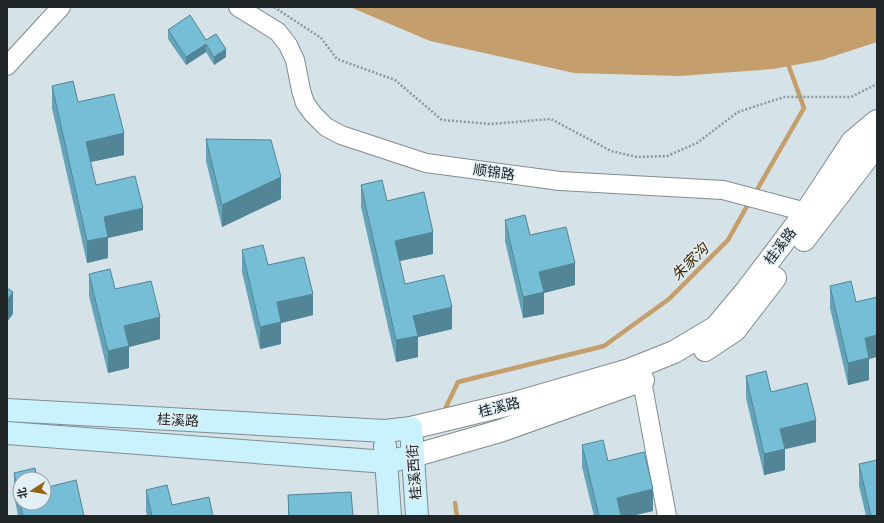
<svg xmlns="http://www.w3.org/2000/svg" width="884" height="523" viewBox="0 0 884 523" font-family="Quicksand,'Noto Sans SC',sans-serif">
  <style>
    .water { fill: #c49e6c }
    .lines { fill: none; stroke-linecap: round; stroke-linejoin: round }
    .stream { stroke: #c49e6c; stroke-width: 4.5 }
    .minor-casing { stroke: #808c90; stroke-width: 20 }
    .tertiary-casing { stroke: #808c90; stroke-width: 24 }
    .secondary-casing { stroke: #808c90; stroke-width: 24 }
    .path { stroke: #8e989c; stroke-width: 2.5; stroke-dasharray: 2 2; stroke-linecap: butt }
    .minor { stroke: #fff; stroke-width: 18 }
    .tertiary { stroke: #fff; stroke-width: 22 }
    .secondary { stroke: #c9f2fe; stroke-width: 22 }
    .wall { fill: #65a3b8 }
    .shaded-wall { fill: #528596 }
    .building { fill: #75bed6; stroke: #528596 }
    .labels { text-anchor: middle; stroke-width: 3; stroke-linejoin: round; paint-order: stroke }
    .street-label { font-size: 14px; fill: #212628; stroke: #e2eff4 }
    .water-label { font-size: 15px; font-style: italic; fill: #412700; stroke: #e2eff4 }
  </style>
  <rect width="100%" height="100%" fill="#d5e2e7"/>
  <path class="water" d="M350,7h527v35l-55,18 -49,9 -94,7 -105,-3 -144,-32z"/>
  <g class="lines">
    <g class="stream">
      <path d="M754,195l50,-87 -17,-47"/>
      <path d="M446,407l12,-25 146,-36 65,-47 59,-59 22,-39"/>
      <path d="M455,503l2,13"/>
    </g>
    <g class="minor-casing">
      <g id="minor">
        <path d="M238,7l40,25 10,13 7,15 6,30 4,13 8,11 13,13 15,8 85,28 134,18 163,9 83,22 11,5"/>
        <path d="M7,66l54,-59"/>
        <path d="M642,381l25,135"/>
      </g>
    </g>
    <g class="tertiary-casing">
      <g id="tertiary">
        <path d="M804,240l73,-95"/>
        <path d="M705,350l30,-20 40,-52"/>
        <path d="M411,428l100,-24 118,-34 45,-18 42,-25 31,-37 59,-78 46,-70 25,-21"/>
        <path d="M413,456l87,-25 143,-51"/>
      </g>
    </g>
    <g class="secondary-casing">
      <g id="secondary">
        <path d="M7,410l378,21 26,-3 6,88"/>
        <path d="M7,433l379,29 27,-6"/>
        <path d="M385,446l5,70"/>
      </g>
    </g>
    <path class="path" d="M274,7l47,31 16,21 58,21 47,40 49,4 60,-5 60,32 26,6 30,-1 30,-13 41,-31 46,-15h67l26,-13"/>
    <use href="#minor" class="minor"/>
    <use href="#tertiary" class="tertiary"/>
    <use href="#secondary" class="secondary"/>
  </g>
  <g class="wall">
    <path d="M168,30l38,10 20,17 -12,8 -8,-13 -20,13 -18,-26z"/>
    <path d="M52,86l26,16 46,53 -34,7 6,23 47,45 -35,8v20l-21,5 -35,-155z"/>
    <path d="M206,139l75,60 -59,28 -16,-66z"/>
    <path d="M361,185l26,16 46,53 -33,7 5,23 47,45 -34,8v20l-22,5 -35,-155z"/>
    <path d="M505,220l25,15 45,50 -31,8v21l-21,4 -18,-77z"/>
    <path d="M242,250l26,15 45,50 -32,8v21l-21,5 -18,-77z"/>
    <path d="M89,274l26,15 45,50 -31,8v21l-21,5 -19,-77z"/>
    <path d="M830,286l39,73v21l-21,5 -18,-77z"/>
    <path d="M746,376l25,16 45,50 -31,7v21l-21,5 -18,-77z"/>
    <path d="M582,445l26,16 45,50 -22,5h-37l-12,-49z"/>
    <path d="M859,464l18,52h-11l-7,-30z"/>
    <path d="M14,473l6,6v24h24l40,13h-66l-4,-21z"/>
    <path d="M146,490l26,15 41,11h-66l-1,-5z"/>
    <path d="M288,495l65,21h-65z"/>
  </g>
  <g class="shaded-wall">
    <path d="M206,44v8l-20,13v-8z"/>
    <path d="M226,49v8l-12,8v-8z"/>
    <path d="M124,133v22l-38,8v-21z"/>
    <path d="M281,177v22l-59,28v-22z"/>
    <path d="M143,208v22l-35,8v20l-21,5v-22l17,-24z"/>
    <path d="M433,232v22l-38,8v-21z"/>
    <path d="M575,263v22l-31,8v21l-21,4v-21l16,-25z"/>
    <path d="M13,292v22l-6,8v-22z"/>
    <path d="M313,294v21l-32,8v21l-21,5v-22l17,-25z"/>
    <path d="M452,307v22l-34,8v20l-22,5v-22l17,-24z"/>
    <path d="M160,317v22l-31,8v21l-21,5v-22l16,-25z"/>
    <path d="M877,335v22l-8,2v21l-21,5v-22l17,-25z"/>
    <path d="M816,420v22l-31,7v21l-21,5v-21l16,-25z"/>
    <path d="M653,489v22l-22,5h-14v-18z"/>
  </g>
  <g class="building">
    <path d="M190,15l16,25 10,-6 10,15 -12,8 -8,-13 -20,13 -18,-27z"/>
    <path d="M73,81l5,21 36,-8 10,39 -38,9 10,43 39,-9 8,32 -39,9 4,20 -21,4 -35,-155z"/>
    <path d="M206,139l65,1 10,37 -59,28z"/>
    <path d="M382,180l5,21 37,-9 9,40 -38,9 10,43 39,-9 8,32 -39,9 5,20 -22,4 -35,-155z"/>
    <path d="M525,215l5,20 36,-8 9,36 -36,9 5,20 -21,5 -18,-77z"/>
    <path d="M263,245l5,20 36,-8 9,37 -36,8 4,20 -21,5 -18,-77z"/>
    <path d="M110,269l5,20 36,-8 9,36 -36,9 5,20 -21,5 -19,-77z"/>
    <path d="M851,281l5,21 21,-5v38l-12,3 4,20 -21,5 -18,-77z"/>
    <path d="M7,288l6,4 -6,8z"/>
    <path d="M766,371l5,21 36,-9 9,37 -36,9 5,20 -21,5 -18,-78z"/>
    <path d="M603,440l5,21 36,-9 9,37 -36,9 4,18h-22l-17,-71z"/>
    <path d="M877,460v56h-6l-12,-52z"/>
    <path d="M35,468l2,11h-17v22l-6,-28z"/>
    <path d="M76,480l8,36h-61l-3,-13h24v-15z"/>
    <path d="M167,485l5,20 37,-8 4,19h-61l-6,-26z"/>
    <path d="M351,492l2,24h-64l-1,-21z"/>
  </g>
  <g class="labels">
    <g class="street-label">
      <text transform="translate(494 172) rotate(8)" y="5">顺锦路</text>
      <text transform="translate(780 246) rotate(-53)" y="5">桂溪路</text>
      <text transform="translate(499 407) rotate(-14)" y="5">桂溪路</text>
      <text transform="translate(178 420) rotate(3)" y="5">桂溪路</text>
      <text transform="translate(414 472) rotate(-94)" y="5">桂溪西街</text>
    </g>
    <g class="water-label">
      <text transform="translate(690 262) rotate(-45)" y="5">朱家沟</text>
    </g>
  </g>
  <rect width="884" height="523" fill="none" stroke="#212628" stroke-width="16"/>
  <g transform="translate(32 491) rotate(258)"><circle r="19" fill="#e2eff4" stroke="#959fa2"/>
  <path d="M0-3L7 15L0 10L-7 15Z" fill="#966516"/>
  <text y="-6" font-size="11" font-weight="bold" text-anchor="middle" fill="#212628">北</text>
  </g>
</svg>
